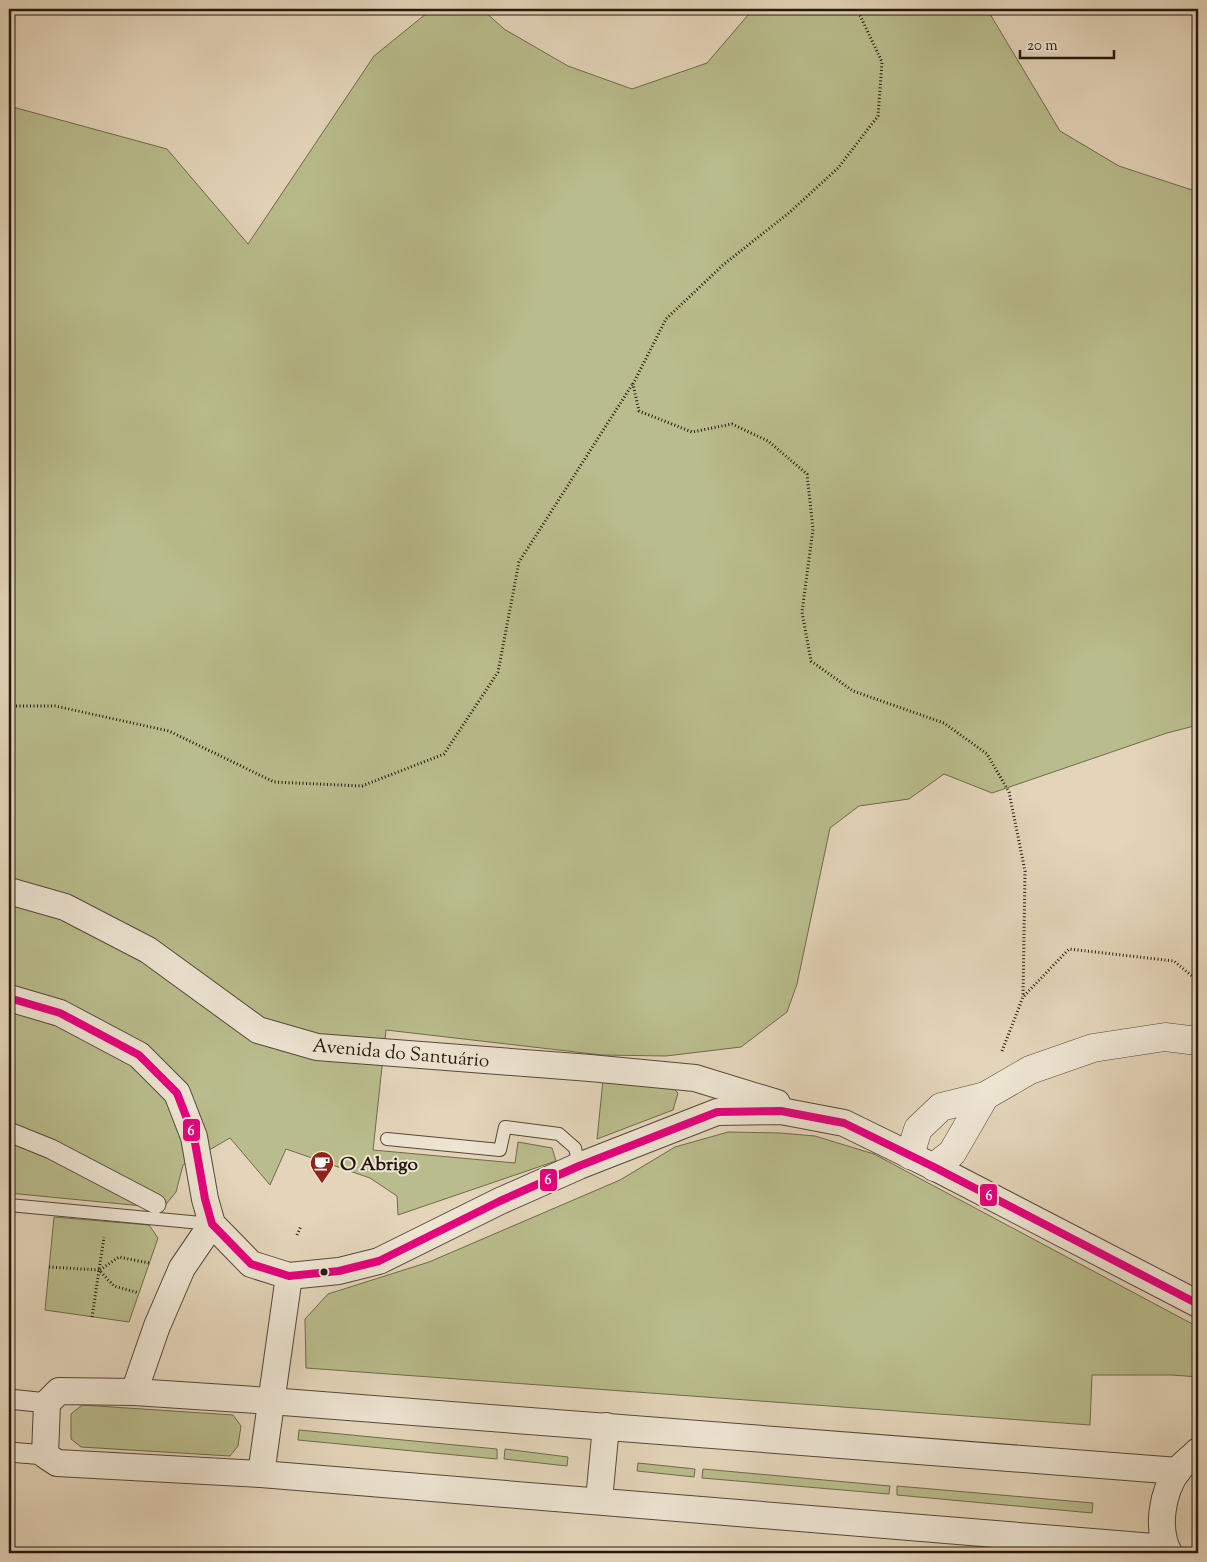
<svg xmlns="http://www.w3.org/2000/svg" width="1207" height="1562" viewBox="0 0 1207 1562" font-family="'Sorts Mill Goudy',serif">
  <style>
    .green { fill: #b9bc8c; stroke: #6f6a4c }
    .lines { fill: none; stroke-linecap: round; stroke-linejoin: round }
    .service-casing { stroke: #554838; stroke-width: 14 }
    .pedestrian-casing { stroke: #554838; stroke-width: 21 }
    .minor-casing { stroke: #554838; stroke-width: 28 }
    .tertiary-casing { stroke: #554838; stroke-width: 29 }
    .path { stroke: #25190d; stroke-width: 3; stroke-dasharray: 1 2.5; stroke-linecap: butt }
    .service { stroke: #ede4d2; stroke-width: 12 }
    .pedestrian { stroke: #ede4d2; stroke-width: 19 }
    .minor { stroke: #ede4d2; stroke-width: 26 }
    .tertiary { stroke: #ede4d2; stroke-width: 28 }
    .bus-1-casing { stroke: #ede4d2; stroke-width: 11 }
    .bus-1 { stroke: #e5007d; stroke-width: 8 }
    .bus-dot { fill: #25190d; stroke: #ede4d2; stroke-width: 2 }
    .labels { text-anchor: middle; stroke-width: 4; stroke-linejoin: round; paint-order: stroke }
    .street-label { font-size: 19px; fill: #25190d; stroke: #ede4d2 }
    .poi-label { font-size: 19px; font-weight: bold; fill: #25190d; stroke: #ede4d2; text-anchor: start }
    .line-badge { stroke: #ede4d2; stroke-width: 2 }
    .badge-label { font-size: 14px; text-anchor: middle; font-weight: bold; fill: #fff }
  </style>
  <rect width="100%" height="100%" fill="#e4d5ba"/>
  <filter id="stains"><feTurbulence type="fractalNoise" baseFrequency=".004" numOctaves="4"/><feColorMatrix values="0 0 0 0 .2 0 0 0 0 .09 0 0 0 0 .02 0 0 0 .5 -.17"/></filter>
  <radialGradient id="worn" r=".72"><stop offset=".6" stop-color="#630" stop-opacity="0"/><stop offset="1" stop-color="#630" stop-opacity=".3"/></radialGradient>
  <g class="green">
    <path d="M432,9h50l22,20 64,37 64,23 75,-26 41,-48v-6h239l73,122 59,35 79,26v533l-31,8 -175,60 -48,-19 -35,25 -50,7 -29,22 -33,156 -10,28 -46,35 -75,9 -64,-1 -216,-25 -13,120 142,13 3,-21 34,6 4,13 -158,54 -1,-19 -27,-18 -84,-29 -16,36 -40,-47 -47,27 -7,27 -13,16 -154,-15v-1087l158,43 81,95 126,-188z"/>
    <path d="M603,1080l65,3 10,10 -5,17 -76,29z"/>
    <path d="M728,1132l52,1 35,3 59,18 324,173v50l-26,-2h-80l-2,50 -784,-57 -1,-49 23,-25 101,-32 191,-82 55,-33z"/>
    <path d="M54,1217l95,8 9,13 -29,84 -84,-12z"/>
    <path d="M82,1405l151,10 8,11 -3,20 -8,10 -149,-9 -10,-8v-25z"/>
    <path d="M299,1430l198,19v10l-199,-19z"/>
    <path d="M505,1449l63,8 -1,9 -63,-7z"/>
    <path d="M638,1463l57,6 -1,8 -57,-6z"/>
    <path d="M703,1469l187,17 -1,8 -187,-16z"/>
    <path d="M897,1486l196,17 -1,10 -195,-18z"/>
  </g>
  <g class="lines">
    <g class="service-casing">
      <g id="service">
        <path d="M387,1139l113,11 5,-23 54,7 16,14 4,18"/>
        <path d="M9,1205l203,19"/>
      </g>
    </g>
    <g class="pedestrian-casing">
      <g id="pedestrian">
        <path d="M9,1132l42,17 105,55"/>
        <path d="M9,1399l38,4"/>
        <path d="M9,1452l36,3"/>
      </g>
    </g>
    <g class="minor-casing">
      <g id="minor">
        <path d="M9,891l56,16 83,43 110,80 59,17 273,21 105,10 82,25"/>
        <path d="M9,998l51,15 79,42 38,38 17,44 11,62 7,25 39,40 38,12 50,-5 40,-10 121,-60 79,-35 138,-54 64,-1 63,12 90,44 264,137"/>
        <path d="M134,1392l23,-66 25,-58 30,-44"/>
        <path d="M261,1474l28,-198"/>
        <path d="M599,1500l7,-74"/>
        <path d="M1166,1548l-905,-74 -204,-11 -12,-8 2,-52 12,-12 75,1 136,9 908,70"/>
        <path d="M1169,1553c-13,-24 -7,-61 9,-83 6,-7 14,-13 20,-19"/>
      </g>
    </g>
    <g class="tertiary-casing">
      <g id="tertiary">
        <path d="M910,1155l8,-26 23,-22 44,-11 45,-26 63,-22 72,-11 33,4"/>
        <path d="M934,1167l18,-14 33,-57"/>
      </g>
    </g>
    <g class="path">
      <path d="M857,9l25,53 -4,54 -40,52 -48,44 -67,53 -57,54 -33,65 6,27 53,21 40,-8 36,17 39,33 6,55 -11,83 9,49 42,30 91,32 43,31 22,38 16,79 -2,126"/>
      <path d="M9,706h46l114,25 105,51 88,4 82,-32 54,-82 21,-110 113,-177"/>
      <path d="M1002,1051l21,-54 46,-48 105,12 24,20"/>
      <path d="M297,1235l4,-9"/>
      <path d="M49,1267l50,3 15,16 25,7"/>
      <path d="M100,1270l19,-13 30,6"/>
      <path d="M92,1317l12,-80"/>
    </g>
    <use href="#service" class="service"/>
    <use href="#pedestrian" class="pedestrian"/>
    <use href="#minor" class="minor"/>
    <use href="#tertiary" class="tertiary"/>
    <g class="bus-1-casing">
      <path id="bus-1" d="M9,998l51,15 79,42 38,38 17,44 11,62 7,25 39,40 38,12 50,-5 40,-10 121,-60 79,-35 138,-54 64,-1 63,12 90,44 264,137"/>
    </g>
    <use href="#bus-1" class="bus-1"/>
  </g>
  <defs>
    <g id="cafe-pin" transform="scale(1.25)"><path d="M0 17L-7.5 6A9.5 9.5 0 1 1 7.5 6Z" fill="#8f2418" stroke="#ede4d2"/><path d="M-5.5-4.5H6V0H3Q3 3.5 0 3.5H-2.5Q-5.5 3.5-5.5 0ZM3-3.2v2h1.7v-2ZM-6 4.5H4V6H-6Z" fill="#fff"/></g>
  </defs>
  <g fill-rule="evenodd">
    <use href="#cafe-pin" x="322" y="1163"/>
  </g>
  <circle class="bus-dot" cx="324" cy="1272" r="4.5"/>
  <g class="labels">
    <g class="street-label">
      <text transform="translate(401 1052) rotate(5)" y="7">Avenida do Santuário</text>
    </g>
    <g class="poi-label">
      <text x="340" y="1170">O Abrigo</text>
    </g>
  </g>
  <g class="line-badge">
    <rect x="182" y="1118" width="19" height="24" rx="5" fill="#e5007d"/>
    <rect x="539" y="1168" width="19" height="24" rx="5" fill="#e5007d"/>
    <rect x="979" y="1183" width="19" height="24" rx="5" fill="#e5007d"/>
  </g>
  <g class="badge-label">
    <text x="191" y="1135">6</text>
    <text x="548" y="1184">6</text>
    <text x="989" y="1200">6</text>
  </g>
  <rect width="1207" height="1562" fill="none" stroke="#e4d5ba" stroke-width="30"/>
  <rect x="10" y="10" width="1187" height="1542" fill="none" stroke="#25190d" stroke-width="2.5"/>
  <rect x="15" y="15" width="1177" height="1532" fill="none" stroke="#25190d"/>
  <path d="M1020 50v8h94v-8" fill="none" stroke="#25190d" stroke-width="2.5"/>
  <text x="1027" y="50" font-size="15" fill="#25190d" stroke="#ede4d2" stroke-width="4" paint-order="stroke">20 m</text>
  <rect width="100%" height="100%" filter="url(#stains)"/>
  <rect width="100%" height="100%" fill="url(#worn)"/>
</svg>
